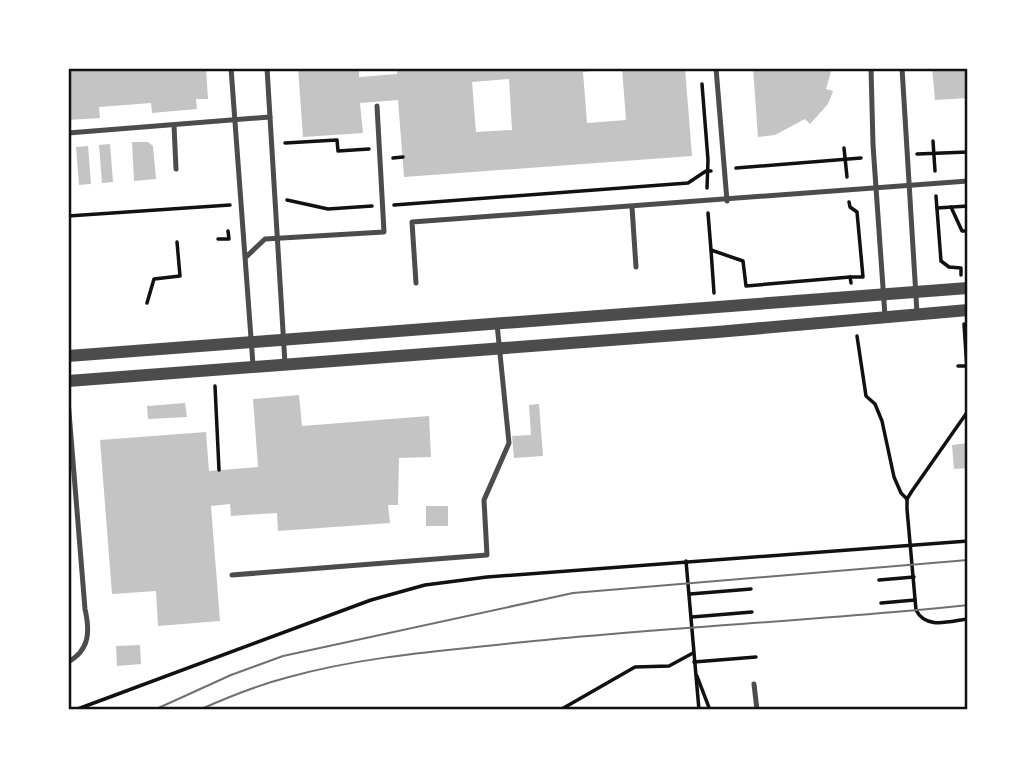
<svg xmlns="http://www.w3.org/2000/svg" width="1036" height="778" viewBox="0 0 1036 778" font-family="Helvetica,sans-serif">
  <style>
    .building { fill: #c4c4c4; fill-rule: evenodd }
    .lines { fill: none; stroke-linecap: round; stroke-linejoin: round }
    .path { stroke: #111; stroke-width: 3.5 }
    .service { stroke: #4c4c4c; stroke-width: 5 }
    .tertiary { stroke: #4c4c4c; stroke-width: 12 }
    .tram { stroke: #707070; stroke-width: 2 }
    .neatline { fill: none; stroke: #111; stroke-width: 2.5 }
  </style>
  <rect width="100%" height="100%" fill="#fff"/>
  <g class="building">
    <path d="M68,68h138l2,31h-12l1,10 -45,4 -1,-10 -52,4 1,11 -32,2z"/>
    <path d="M298,68h61v9l38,-3v-6h204v2l-18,2 4,51 39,-3 -4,-52h63l7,88 -288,21 -6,-77 -38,3 3,30 -60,4zM509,79l3,51 -36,2 -4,-50z"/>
    <path d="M753,68h79l-6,21 7,2 -5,13 -18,20 -5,-5 -30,16 -17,2z"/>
    <path d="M932,68h36v30l-33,2z"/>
    <path d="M132,142h16l5,4 3,33 -22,2z"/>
    <path d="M110,144l3,38 -11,1 -3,-38z"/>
    <path d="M88,146l3,38 -12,1 -3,-38z"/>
    <path d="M299,395l3,31 127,-10 2,41 -32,1 -1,47h-10l2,18 -112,8 -1,-18 -46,3 -1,-12 -19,2 9,115 -62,5 -2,-35 -44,3 -12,-154 106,-8 3,39 49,-4 -5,-68z"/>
    <path d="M185,403l2,14 -39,2 -1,-13z"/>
    <path d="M539,404l4,52 -29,2 -2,-22 19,-1 -2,-30z"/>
    <path d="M968,443v25l-14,1 -2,-24z"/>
    <rect x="426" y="506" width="22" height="20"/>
    <path d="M140,645l1,19 -24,2 -1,-20z"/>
  </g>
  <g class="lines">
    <g class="path">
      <path d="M702,84l6,76 -1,28"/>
      <path d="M933,141l2,30"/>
      <path d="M285,143l52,-3 1,11 31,-2"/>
      <path d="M844,148l3,29"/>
      <path d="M917,154l51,-2"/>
      <path d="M393,158l10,-1"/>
      <path d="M736,168l125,-10"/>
      <path d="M936,196l5,65 8,6 12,1v7"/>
      <path d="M287,200l41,9 44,-3"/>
      <path d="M849,202l1,5 7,5 6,65h-13l1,6"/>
      <path d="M394,205l294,-22 18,-12h5"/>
      <path d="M951,207l11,24h6"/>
      <path d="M937,208l31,-2"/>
      <path d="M708,213l3,37 32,11 3,25 104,-9"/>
      <path d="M68,216l162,-11"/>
      <path d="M218,239h11l-1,-8"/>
      <path d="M711,250l3,43"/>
      <path d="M147,303l7,-24 26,-3 -3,-34"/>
      <path d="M964,324l4,61"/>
      <path d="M857,336l9,60 9,8 7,17 12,56 7,16 6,6"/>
      <path d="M958,366h10"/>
      <path d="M215,386l4,84"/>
      <path d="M968,411l-56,80 -5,8v10l9,101c10,20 34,11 52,9"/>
      <path d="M686,561l13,149"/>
      <path d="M879,580l35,-3"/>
      <path d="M690,594l61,-5"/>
      <path d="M881,603l34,-3"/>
      <path d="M692,617l60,-5"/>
      <path d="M694,662l62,-5"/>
      <path d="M697,676l13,34"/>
      <path d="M75,710l296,-110 54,-15 62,-8 481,-36"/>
      <path d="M560,710l75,-43 34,-1 24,-13"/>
    </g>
    <g class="service">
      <path d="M231,68l22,297"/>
      <path d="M267,68l18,296"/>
      <path d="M716,68l11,133"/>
      <path d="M871,68l2,77 12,171"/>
      <path d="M902,68l15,245"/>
      <path d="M174,125l2,44"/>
      <path d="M68,133l202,-16"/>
      <path d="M632,207l4,60"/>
      <path d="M246,257l19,-18 119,-7 -7,-126"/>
      <path d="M416,283l-4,-61 556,-41"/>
      <path d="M68,400l17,209c5,22 5,41 -17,53"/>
      <path d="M232,575l255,-20 -3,-55 25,-57 -12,-119"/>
      <path d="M754,684l3,26"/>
    </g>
    <g class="tertiary">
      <path d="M68,356l900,-68"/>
      <path d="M68,381l649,-49 251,-22"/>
    </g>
    <g class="tram">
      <path d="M154,710l77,-35 52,-19 290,-63 395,-33"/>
      <path d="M199,710c29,-13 59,-25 90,-33 72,-20 150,-26 225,-34 151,-16 303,-22 454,-38"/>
    </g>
  </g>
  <rect width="1036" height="778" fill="none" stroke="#ffffff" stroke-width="140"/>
  <rect x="70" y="70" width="896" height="638" class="neatline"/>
</svg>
